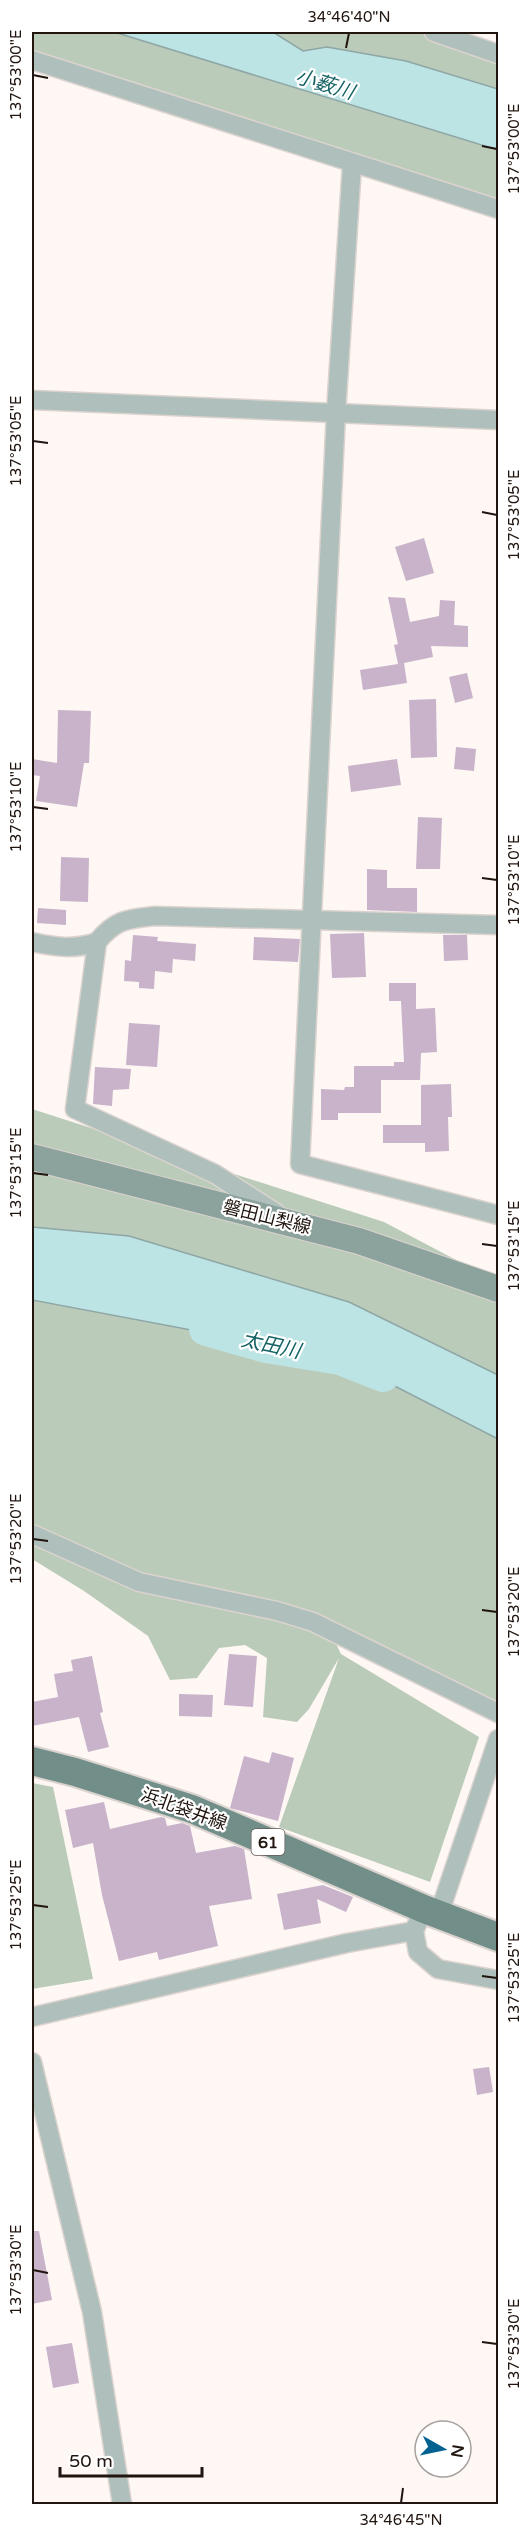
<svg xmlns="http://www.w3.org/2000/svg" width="530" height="2536" viewBox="0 0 530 2536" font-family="'Varela Round','Noto Sans JP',sans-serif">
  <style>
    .green { fill: #bbcbb9 }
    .water { fill: #bde4e5; stroke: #8ea6a5; stroke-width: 1.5 }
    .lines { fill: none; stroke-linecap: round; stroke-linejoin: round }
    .river { stroke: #bde4e5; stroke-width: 34 }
    .building { fill: #c8b3cb }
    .minor-casing { stroke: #dbd3cf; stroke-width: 21 }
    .secondary-casing { stroke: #dbd3cf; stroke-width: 28 }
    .primary-casing { stroke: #dbd3cf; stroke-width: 32 }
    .minor { stroke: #afbfbb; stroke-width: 18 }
    .secondary { stroke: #8ba29d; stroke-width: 26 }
    .primary { stroke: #718e88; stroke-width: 28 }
    .ticks { fill: none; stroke: #21150f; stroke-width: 2 }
    .labels { text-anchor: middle; stroke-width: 4.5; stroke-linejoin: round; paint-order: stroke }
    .shield { fill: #fff; stroke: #645b57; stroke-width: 1.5 }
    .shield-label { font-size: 16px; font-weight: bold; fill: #21150f }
    .street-label { font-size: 18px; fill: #21150f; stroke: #fff }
    .water-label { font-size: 20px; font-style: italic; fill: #166265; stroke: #fff }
    .neatline { fill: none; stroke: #21150f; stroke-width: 2 }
    .ticks-label { font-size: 15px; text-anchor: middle; fill: #21150f }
  </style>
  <rect width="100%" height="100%" fill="#fef7f3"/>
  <g class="green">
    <path d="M32,32h415l51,16v162l-466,-145z"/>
    <path d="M32,1109l352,113 114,60v437l-168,-88 11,23 138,83 -49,145 -151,-55 60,-169 -30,51 -12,13 -34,-5 4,-59 -22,-13 -26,3 -22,30 -27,2 -22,-44 -64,-45 -52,-32v-19l94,36 -94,-42z"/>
    <path d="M32,1783l21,4 40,192 -61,10z"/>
  </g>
  <g class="water">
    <path d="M114,32h159l30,19 24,-4 79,14 92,28v61z"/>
    <path d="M32,1227l97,9 220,66 149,73v64l-158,-81 -308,-58z"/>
  </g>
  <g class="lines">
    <path class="river" d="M206,1329l60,17 74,12 43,17"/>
  </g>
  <g class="building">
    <path d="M424,538l10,35 -28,8 -11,-34z"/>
    <path d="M388,597l17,1 5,24 29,-6 1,-16 15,1 -1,24 14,1v21l-37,-1 2,11 -29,6 3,20 -44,7 -3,-20 38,-6 -4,-19 4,-1z"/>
    <path d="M467,673l6,25 -18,5 -6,-26z"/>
    <path d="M436,699l1,58 -26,1 -2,-58z"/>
    <path d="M58,710l33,1 -2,52h-5l-7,44 -41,-6 4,-25 -8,-1v-16l25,4z"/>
    <path d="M456,747l20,2 -2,22 -20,-2z"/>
    <path d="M397,759l4,26 -50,7 -3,-26z"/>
    <path d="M418,817l24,1 -2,51h-24z"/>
    <path d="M61,857l28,1 -1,44 -28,-1z"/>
    <path d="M367,869l20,1v18h30v24l-50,-2z"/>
    <path d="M38,908l28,2v15l-29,-2z"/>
    <path d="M364,933l2,44 -34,1 -2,-44z"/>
    <path d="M133,935l25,2 -1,4 39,3 -1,17 -22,-2 -1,14 -17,-2 -1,18 -15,-1v-6l-15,-1 1,-21 6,1z"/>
    <path d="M443,935h24l1,25 -24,1z"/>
    <path d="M254,937l46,2 -2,23 -45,-2z"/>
    <path d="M389,983h27v26l19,-1 2,44 -16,1 -1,27h-39v33h-43v7h-17v-31l23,1 1,-3h9v-21h40v-4h10l-3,-61h-12z"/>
    <path d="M129,1023l31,2 -3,42 -31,-2z"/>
    <path d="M95,1067l36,2 -2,20 -16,1 -1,16 -19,-2z"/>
    <path d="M451,1084l1,33h-4l1,34 -24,1v-9h-42v-18h38v-40z"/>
    <path d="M229,1654l28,2 -4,51 -29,-2z"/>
    <path d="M92,1656l11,56 -3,1 9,34 -21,5 -9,-35 -47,9v-24l26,-5 -4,-23 19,-3 -2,-11z"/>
    <path d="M179,1694l34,1 -1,22 -33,-1z"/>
    <path d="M272,1752l22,6 -16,63 -48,-13 14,-52 25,7z"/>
    <path d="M104,1802l6,27 51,-12 4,1 2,8 15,-3 8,3 6,27 39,-7 9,3 8,50 -43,7 9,40 -59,14 -2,-8 -38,9 -17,-66 -9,-52 -20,5 -8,-38z"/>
    <path d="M323,1885l30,12 -7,15 -29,-13 4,24 -37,7 -7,-36z"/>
    <path d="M489,2067l4,25 -16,3 -4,-26z"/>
    <path d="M32,2231h7l13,69 -20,4z"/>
    <path d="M72,2343l7,40 -26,5 -7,-41z"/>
  </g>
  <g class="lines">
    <g class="minor-casing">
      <g id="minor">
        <path d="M434,32l64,22"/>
        <path d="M32,60l466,149"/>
        <path d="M352,164l-16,249 -36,751 198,51"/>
        <path d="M32,400l466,20"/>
        <path d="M32,942c23,5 42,8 65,0"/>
        <path d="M276,1213l-61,-39 -140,-65 22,-167c19,-23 30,-23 58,-26l343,9"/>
        <path d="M32,1534l107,48 138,29 36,11 185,91"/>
        <path d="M439,1914l59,-175"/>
        <path d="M418,1922l-4,9 4,21 20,17 60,11"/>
        <path d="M32,2017l315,-74 67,-12"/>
        <path d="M32,2062l60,250 30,192"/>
      </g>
    </g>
    <g class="secondary-casing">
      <path id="secondary" d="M32,1157l327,84 139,48"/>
    </g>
    <g class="primary-casing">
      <path id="primary" d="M32,1761l43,11 117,37 232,100 74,28"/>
    </g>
    <use href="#minor" class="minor"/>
    <use href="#secondary" class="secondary"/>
    <use href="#primary" class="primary"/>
  </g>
  <path class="ticks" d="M346,48l3,-15M33,75l15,3M482,146l15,3M33,441l15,2M482,512l15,3M33,807l15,2M482,878l15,2M33,1173l15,2M482,1244l15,2M33,1539l15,2M482,1610l15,2M33,1905l15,2M482,1976l15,2M33,2270l15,3M482,2342l15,2M401,2503l2,-15"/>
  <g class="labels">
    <rect class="shield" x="251.5" y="1829" width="33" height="26" rx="4.5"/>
    <g class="shield-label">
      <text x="268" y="1848">61</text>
    </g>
    <g class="street-label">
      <text transform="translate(267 1217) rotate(14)" y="6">磐田山梨線</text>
      <text transform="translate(184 1809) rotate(20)" y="6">浜北袋井線</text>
    </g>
    <g class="water-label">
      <text transform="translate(325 84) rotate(17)" y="7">小薮川</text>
      <text transform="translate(271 1345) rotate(12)" y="7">太田川</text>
    </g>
  </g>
  <rect width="530" height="2536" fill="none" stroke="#ffffff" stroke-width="66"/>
  <g transform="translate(443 2449) rotate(99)"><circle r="28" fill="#ffffff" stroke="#a6a19f" stroke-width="1.5"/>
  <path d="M0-4.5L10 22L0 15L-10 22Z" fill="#016191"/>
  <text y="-9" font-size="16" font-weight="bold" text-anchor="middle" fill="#21150f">N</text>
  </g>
  <path d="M60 2467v9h142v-9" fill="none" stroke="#21150f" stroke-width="3"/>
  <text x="69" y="2467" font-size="18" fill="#21150f" stroke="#ffffff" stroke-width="4.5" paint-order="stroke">50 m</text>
  <rect x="33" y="33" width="464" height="2470" class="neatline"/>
  <g class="ticks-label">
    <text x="349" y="22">34°46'40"N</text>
    <text transform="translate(16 75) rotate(-90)" y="5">137°53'00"E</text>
    <text transform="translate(514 149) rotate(-90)" y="5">137°53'00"E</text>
    <text transform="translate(16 441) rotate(-90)" y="5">137°53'05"E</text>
    <text transform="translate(514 515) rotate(-90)" y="5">137°53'05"E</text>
    <text transform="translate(16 807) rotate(-90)" y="5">137°53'10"E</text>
    <text transform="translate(514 880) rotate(-90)" y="5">137°53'10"E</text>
    <text transform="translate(16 1173) rotate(-90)" y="5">137°53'15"E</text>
    <text transform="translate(514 1246) rotate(-90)" y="5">137°53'15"E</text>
    <text transform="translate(16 1539) rotate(-90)" y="5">137°53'20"E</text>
    <text transform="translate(514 1612) rotate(-90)" y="5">137°53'20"E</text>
    <text transform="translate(16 1905) rotate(-90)" y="5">137°53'25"E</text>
    <text transform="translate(514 1978) rotate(-90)" y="5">137°53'25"E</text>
    <text transform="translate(16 2270) rotate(-90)" y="5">137°53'30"E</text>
    <text transform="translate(514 2344) rotate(-90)" y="5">137°53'30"E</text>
    <text x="401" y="2525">34°46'45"N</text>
  </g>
</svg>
